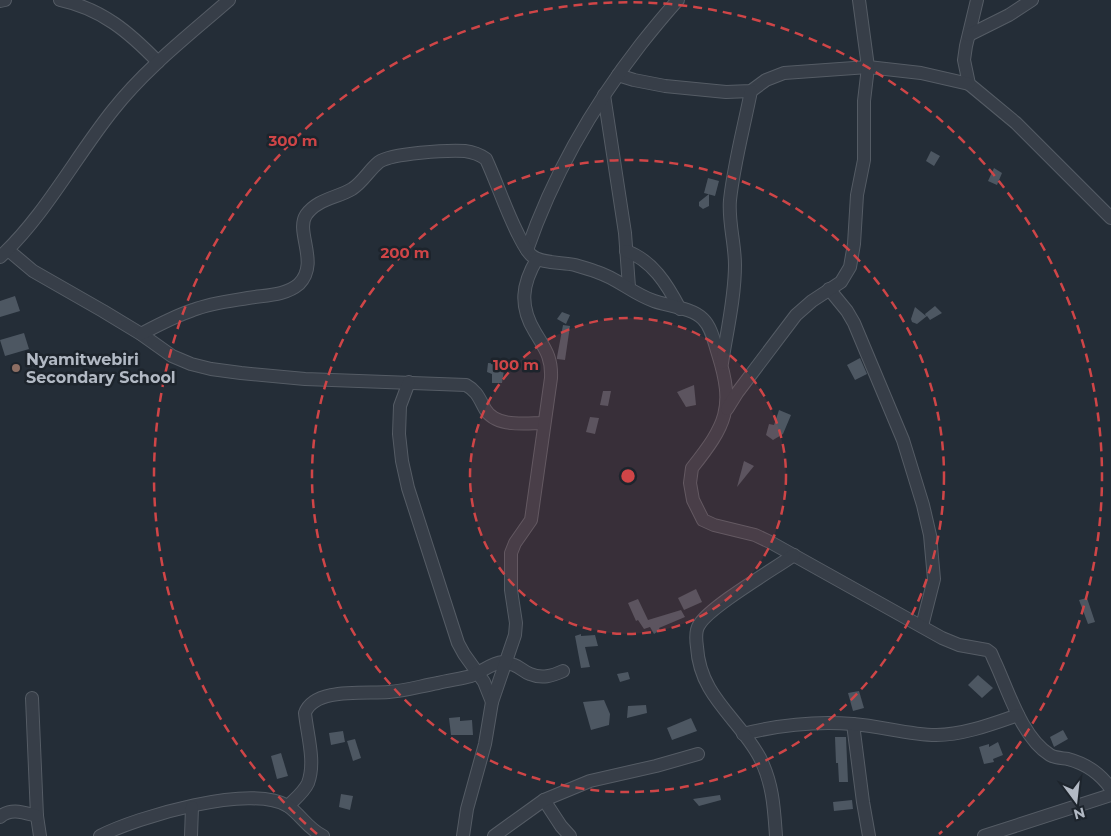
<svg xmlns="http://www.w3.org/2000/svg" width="1111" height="836" viewBox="0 0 1111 836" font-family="Montserrat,sans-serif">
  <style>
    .building { fill: #4d5762 }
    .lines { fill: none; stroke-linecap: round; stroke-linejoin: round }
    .minor-casing { stroke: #555c65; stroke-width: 14 }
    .minor { stroke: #373e48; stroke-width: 12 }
    .ring { fill: none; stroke: #cf4547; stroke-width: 2.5; stroke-dasharray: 9 6 }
    .education-dot { fill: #8d6e63; stroke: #1d242c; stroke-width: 2 }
    .labels { text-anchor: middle; stroke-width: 5; stroke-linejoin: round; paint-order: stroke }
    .poi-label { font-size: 16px; font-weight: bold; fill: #b2b9c4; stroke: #1d242c; text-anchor: start }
    .centre { fill: #cf4547; stroke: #1d242c; stroke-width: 2.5 }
    .ring-label { font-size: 15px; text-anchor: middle; font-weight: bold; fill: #cf4547; stroke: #1d242c; stroke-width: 5; stroke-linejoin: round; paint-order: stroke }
  </style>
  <rect width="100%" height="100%" fill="#242d37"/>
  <g class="building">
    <path d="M931,151l9,5 -6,10 -8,-5z"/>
    <path d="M994,168l8,5 -5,12 -9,-4z"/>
    <path d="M708,178l11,3 -4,15 -11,-3z"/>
    <path d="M709,194v12l-6,3 -4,-3v-4z"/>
    <path d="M15,296l5,15 -20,6v-16z"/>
    <path d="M935,306l7,7 -12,7 -3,-4 -10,8 -5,-2 -1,-3 4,-12 11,9 -1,-2z"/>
    <path d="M562,312l8,3 -4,9 -9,-5z"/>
    <path d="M563,325l7,1 -5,34 -8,-1v-2z"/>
    <path d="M24,333l5,16 -24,7 -5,-16z"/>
    <path d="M860,358l7,16 -12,6 -8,-15z"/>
    <path d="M488,363l17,1 -3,19h-10v-9l-5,-2z"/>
    <path d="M694,385l2,20 -10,2 -9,-15z"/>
    <path d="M603,391h8l-3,15 -8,-1z"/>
    <path d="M779,410l12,5 -8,19 -10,6 -7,-5 3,-11 5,1z"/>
    <path d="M590,417l9,1 -4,16 -9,-2z"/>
    <path d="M744,461l10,5 -17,21z"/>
    <path d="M696,589l6,13 -18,8 -6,-12z"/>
    <path d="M1087,598l8,24 -7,2 -9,-24z"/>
    <path d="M638,599l10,21 33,-10 4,7 -26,11 1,2 -6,4 -4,-7 -6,2 -6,-9 -2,1 -8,-18z"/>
    <path d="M581,634v2l14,-1 3,11 -13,1 5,20 -9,1 -6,-32z"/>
    <path d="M628,672l2,7 -10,3 -3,-8z"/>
    <path d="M978,675l15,13 -11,10 -14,-13z"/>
    <path d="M859,691l5,17 -11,3 -5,-18z"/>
    <path d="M604,700l6,14 -1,11 -18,5 -8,-28z"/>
    <path d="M646,705l1,8 -20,5 1,-12z"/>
    <path d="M460,717v4l12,-1 1,15h-22l-2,-17z"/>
    <path d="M691,718l6,13 -25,9 -5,-12z"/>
    <path d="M1063,730l5,9 -14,8 -4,-10z"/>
    <path d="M343,731l2,11 -14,3 -2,-12z"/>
    <path d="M835,737h11l2,45h-9l-1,-19h-2z"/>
    <path d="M355,739l6,19 -8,3 -6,-20z"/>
    <path d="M998,742l5,13 -10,4 1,3 -10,2 -5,-17 10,-3v3z"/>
    <path d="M281,753l7,23 -11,3 -6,-23z"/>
    <path d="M341,794l12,2 -3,14 -11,-3z"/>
    <path d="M720,795l1,5 -22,6 -6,-7z"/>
    <path d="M852,800l1,9 -19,2 -1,-9z"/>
  </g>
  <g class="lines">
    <g class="minor-casing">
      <g id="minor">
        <path d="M60,0c42,9 69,32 98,62"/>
        <path d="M977,0l-11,46 -2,14 5,24 47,39 95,95"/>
        <path d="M0,1l5,-1"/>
        <path d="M969,35l40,-20 23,-15"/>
        <path d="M618,75l16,5 31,6 61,6 25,-1 15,-11 18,-7 84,-6 53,6 48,11"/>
        <path d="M604,95l21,138 4,54"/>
        <path d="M8,250l25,21 70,40 38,23 31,22 19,8 20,5 30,4 64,6 161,6c11,6 13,13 19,24 11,19 41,14 59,14"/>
        <path d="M527,250c26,-75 65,-143 114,-206 12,-15 24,-30 37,-44"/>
        <path d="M626,251c26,9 41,33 54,58"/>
        <path d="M0,257c44,-40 76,-101 113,-147 33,-42 76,-75 116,-110"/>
        <path d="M829,289l18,22 7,12 49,117 20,65 7,30 4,44 -12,47"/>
        <path d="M141,334c17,-9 34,-18 52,-24 18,-7 37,-9 55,-12 17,-3 37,-2 51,-14 21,-21 -4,-52 7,-69 11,-16 31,-17 46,-26 11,-7 17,-19 27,-27 13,-9 69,-12 86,-11 8,1 14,3 21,8 11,24 19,49 31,73 4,8 8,17 14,23 10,9 31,7 44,10 7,2 14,4 22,7 20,6 36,22 57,29 14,5 39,7 49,18 9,9 11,23 15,35 17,54 8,71 -26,114l-2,15 3,17 10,20 11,5 41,10 15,7 172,96 17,7 28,5 4,3 3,7c14,29 27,77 56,95 5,3 12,3 18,4 19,5 32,14 43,30"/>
        <path d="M722,363c5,-32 13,-66 13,-98 0,-22 -7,-44 -5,-65 4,-37 14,-73 21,-109"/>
        <path d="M409,382l-9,24 -1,28 3,27 6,27 50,155 6,11 20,28 8,20"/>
        <path d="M727,409l10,-16 59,-78 16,-14 29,-19 9,-15 4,-23 3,-49 7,-35v-59l4,-34 -9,-67"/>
        <path d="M32,698l5,118 3,20"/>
        <path d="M853,724l10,78 6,34"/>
        <path d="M743,734c36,-9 73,-13 110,-10 28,2 56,11 83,11 27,0 56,-11 82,-20"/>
        <path d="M544,800l17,26 9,10"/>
        <path d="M288,806c7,-7 16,-14 20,-23 8,-21 -1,-49 -3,-70 9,-26 61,-19 84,-21 16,-1 32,-6 49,-9 11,-3 23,-4 33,-7 11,-4 20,-13 32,-14 4,0 7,2 11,3 6,2 10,7 16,9 12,5 22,2 33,-3"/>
        <path d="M0,817c11,-10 25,-4 37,-1"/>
        <path d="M100,836c37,-19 151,-53 188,-30 13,9 20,23 35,30"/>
        <path d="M191,836l1,-29"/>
        <path d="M463,836l4,-27 18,-65 7,-42 23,-67 1,-12 -5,-33v-37l4,-10 16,-23 20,-142c1,-21 -6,-29 -16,-46 -16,-26 -13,-48 2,-73"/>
        <path d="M494,836l50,-36 46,-19 66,-15 42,-12"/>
        <path d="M776,836c-2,-28 -3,-52 -16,-78 -21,-40 -60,-61 -63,-111 -1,-7 -2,-16 2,-22 10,-18 75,-56 95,-70"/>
        <path d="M984,836l127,-41"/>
      </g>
    </g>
    <use href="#minor" class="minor"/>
  </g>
  <circle cx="628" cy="476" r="158" fill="#cf4547" fill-opacity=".12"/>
  <g class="ring">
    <circle cx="628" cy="476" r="158"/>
    <circle cx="628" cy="476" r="316"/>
    <path d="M317 834A474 474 0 1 1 939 834"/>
  </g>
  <circle class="education-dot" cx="16" cy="368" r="5"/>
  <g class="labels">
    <g class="poi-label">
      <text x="26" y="365">Nyamitwebiri<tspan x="26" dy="18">Secondary School</tspan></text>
    </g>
  </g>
  <circle cx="628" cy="476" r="8" class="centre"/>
  <g class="ring-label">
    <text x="293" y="146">300 m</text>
    <text x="405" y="258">200 m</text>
    <text x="516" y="370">100 m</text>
  </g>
  <g transform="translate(1076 801) rotate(165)" stroke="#1d242c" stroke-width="4" paint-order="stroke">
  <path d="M0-4L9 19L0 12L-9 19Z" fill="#b2b9c4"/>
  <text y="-8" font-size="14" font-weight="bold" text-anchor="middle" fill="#b2b9c4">N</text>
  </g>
</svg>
